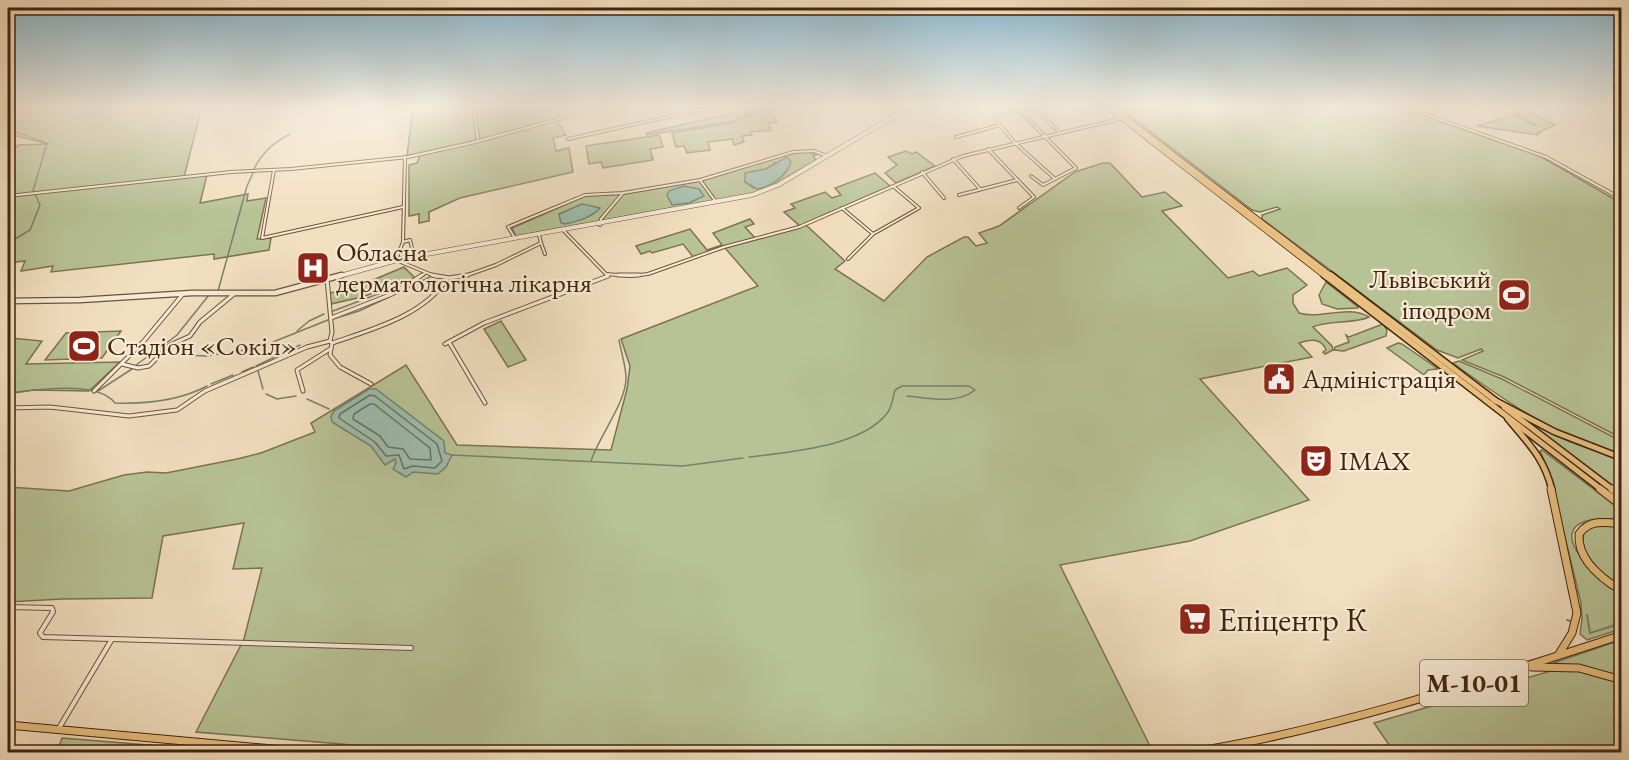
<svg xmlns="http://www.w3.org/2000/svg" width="1629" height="760" viewBox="0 0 1629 760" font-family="'EB Garamond',serif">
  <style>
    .green { fill: #b7c295; stroke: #7c7351; stroke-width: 1.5; fill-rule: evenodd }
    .water { fill: #9cbdad; stroke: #78806d; stroke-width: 1.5 }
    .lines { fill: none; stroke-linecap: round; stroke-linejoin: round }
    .shore { stroke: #6e705d; stroke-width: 1.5 }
    .stream-far1 { stroke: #78806d; stroke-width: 1.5 }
    .stream { stroke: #78806d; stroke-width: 2 }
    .minor-far2-casing { stroke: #6d533a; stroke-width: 4 }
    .minor-far1-casing { stroke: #6d533a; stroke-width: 5 }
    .minor-casing { stroke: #6d533a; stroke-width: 6 }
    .tertiary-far1-casing { stroke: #6d533a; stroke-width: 5 }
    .tertiary-casing { stroke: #6d533a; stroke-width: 7 }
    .primary-far2-casing { stroke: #41240d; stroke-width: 6 }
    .primary-far1-casing { stroke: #41240d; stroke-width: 8 }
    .primary-casing { stroke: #41240d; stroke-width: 9 }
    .trunk-far1-casing { stroke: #41240d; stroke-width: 8 }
    .trunk-casing { stroke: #41240d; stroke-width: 9 }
    .minor-far2 { stroke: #f7ead6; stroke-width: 2 }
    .minor-far1 { stroke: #f7ead6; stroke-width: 3 }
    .minor { stroke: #f7ead6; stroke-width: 4 }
    .tertiary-far1 { stroke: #f7ead6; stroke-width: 4 }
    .tertiary { stroke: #f7ead6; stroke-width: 4.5 }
    .primary-far2 { stroke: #e9c080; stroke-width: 4.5 }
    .primary-far1 { stroke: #e9c080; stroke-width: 5 }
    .primary { stroke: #e9c080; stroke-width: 7 }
    .trunk-far1 { stroke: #e9c080; stroke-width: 5 }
    .trunk { stroke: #e9c080; stroke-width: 7 }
    .labels { text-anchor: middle; stroke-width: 4.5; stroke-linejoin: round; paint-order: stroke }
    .shield { fill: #f7ead6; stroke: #785f49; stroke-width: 1.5 }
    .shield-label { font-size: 26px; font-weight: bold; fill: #41240d }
    .poi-label { font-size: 27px; fill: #41240d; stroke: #f7ead6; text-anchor: start }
    .near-poi-label { font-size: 33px; fill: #41240d; stroke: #f7ead6; text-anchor: start }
  </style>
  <rect width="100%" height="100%" fill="#f2dfc0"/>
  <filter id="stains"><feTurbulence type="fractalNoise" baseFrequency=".00333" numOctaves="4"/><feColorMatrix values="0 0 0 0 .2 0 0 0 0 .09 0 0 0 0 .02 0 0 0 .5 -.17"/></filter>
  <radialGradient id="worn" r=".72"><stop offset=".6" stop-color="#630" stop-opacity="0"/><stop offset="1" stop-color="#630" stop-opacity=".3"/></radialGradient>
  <g class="green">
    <path d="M8,106h194l-18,71 23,-2 -7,28 48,-9 -1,7 19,-3 -9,41 14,-1 -2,12 -55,9v-5l-163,18 2,-6 -32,5 4,-10 -17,2v-106l10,-12 31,-1 -41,-10z"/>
    <path d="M413,106h59l4,34 -69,16z"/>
    <path d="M475,106h82l3,11 -18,7 15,-4 9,15 -13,3 3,13 13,-3 4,24 -113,26 -31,14v9l-10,2v-9l-10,2v-51l8,-2 3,-8 60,-14z"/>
    <path d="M764,106h7l-41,16 -83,13 -1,-2z"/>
    <path d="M1154,106h242l144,50 81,47v235l-117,-61 -42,-17 21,-9 -2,-2 -23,9 -21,-8 -175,-131v-4l18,-6 -3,-2 -17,5 -8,-2 -128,-99z"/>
    <path d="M770,108l7,14 -9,1 3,7 -20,2 1,3 -10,1 2,6 -10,3 -2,-6 -24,3 2,8 -23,3 -3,-7 -8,1 -4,-14 59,-10z"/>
    <path d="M1527,110l28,15 -17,8v2l-61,-9 36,-11 24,11 -22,-12z"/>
    <path d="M659,135l4,12 -13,2 3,11 -50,8 -2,-6 -12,2 -3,-18z"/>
    <path d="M906,151l6,3 4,-2 19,14 -39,17 -11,-10 12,-8 -9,-8z"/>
    <path d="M807,152l11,2 -5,2 3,4 -50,30 -15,4 -235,42 -4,-8 73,-32 40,-2 78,-14 86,-26zM776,162l-14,26h-8l-9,-6 5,-10 16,-3z"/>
    <path d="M1103,163h7l32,34 23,-5 17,14 -20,5 66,67 25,-7 6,5 28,-8 20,17 -14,10v8l6,10c22,7 49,-9 70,4 -13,7 -42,3 -56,10l19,19 1,4 -8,4 -2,-2 3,-2c-4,-12 -16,-11 -27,-7l13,14 -112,22 109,121 -119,41 -130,24 90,181 -61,6h-652l-241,-20 48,-93 18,-71 -29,1 11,-46 -81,13 -11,62 -90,1 -54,3v-115l61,4 55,-16 23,-3 19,1 71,-14 24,-6 54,-21 -4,-9 95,-58 51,80 154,5 16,-61 3,-23 -9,-27 137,-53 -33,-38 81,-23 39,36 -10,8 49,32 43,-44 37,-20h4l8,9 11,-3 -8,-10 20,-7 76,-54z"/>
    <path d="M875,173l15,13 -90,40 -16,-14 11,-4 -4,-4 34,-12 7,6 9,-3 -6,-7z"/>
    <path d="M750,219l4,5 -9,3 11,12 -31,7 -31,12 -11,-14 -31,9 -2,-2 -9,3 -5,-8 54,-17 17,21 15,-5 -9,-12z"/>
    <path d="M404,267l11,11 -53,19 -31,7 -1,-11 31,-8z"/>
    <path d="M1326,282l32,25v1l-21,1 -15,-5 -3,-9z"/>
    <path d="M501,321l25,39 -18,7 -24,-38z"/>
    <path d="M1383,324l4,6 -1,6 -42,15 -10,-1 1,-3 14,-5 -3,-7 3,2z"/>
    <path d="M121,331l-19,27 -57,2 21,-27z"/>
    <path d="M11,338l31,3 -16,23 94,-2 -31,29 -55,-1 -26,4v-55z"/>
    <path d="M1398,343l4,1 36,25 -10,1 -4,5 -37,-27z"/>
    <path d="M1459,361l43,18 119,62v14c-67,-20 -112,-51 -168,-92z"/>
    <path d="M1529,422l39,19 53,19v33z"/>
    <path d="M1542,450l79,60v11c-25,-6 -67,-1 -41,35 10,14 27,30 41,38v35l-34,11 -7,-6 2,-16 -1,-15 -32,-132 -9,-20z"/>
    <path d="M1594,525l27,1v63c-17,-14 -44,-31 -37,-57z"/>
    <path d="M1621,640v38l-46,-13 -22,-2z"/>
    <path d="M1554,670l24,1 43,12v69h-227l-20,-29z"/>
    <path d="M62,738l174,14h-179z"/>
  </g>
  <g class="water">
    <path d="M787,157l4,5c-4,13 -19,25 -34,27l-12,-7v-9l21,-4z"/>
    <path d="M684,186l15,3 5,7 -15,7 -17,2 -5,-10 2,-4z"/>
    <path d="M582,204l18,4c-9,10 -22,13 -35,16l-4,-1 -2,-9z"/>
    <path d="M369,389h7l68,52 1,12 7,2 -6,12 -8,7 -25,-2 -7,5 -13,-8 3,-6 -1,-4 -10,6 -14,-19 -39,-24 -1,-6 3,-5z"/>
  </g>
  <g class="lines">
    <g class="shore">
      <path d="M370,395l5,1 62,48 5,17 -7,7 -22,-2 -9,3 -5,-14 -13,1 -11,-14 -36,-24 1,-4z"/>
      <path d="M370,404h4l56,44 1,12 -21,-1 -7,-10 -15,-2 -8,-11 -27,-17 1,-5z"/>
    </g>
    <g class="stream-far1">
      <path d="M8,129l39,14 -14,48"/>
      <path d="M254,169c8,-17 20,-27 36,-35"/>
      <path d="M8,243l22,-13 10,-25 -5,-11"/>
      <path d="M218,291l29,-105 6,-13"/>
      <path d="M393,295l37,-18"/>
      <path d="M333,311l74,-28"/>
      <path d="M333,319l26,-8 30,-14"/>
      <path d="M297,331l12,-10 15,-7"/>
      <path d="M258,348l70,-28"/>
      <path d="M152,354l25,-19 32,-40"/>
      <path d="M164,354l42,2 47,-7"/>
      <path d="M136,365l11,-8 11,-3"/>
      <path d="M256,366l44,-21"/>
      <path d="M258,371l5,18"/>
      <path d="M242,372l11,-5"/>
      <path d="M211,384l22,-9"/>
      <path d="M98,391l34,-22"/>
      <path d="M8,393c27,-3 89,-13 107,10 31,1 64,-2 92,-17"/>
      <path d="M266,394l11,5 19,-3"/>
      <path d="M307,399l22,10"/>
      <path d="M452,455l231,11 60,-8"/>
      <path d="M749,457c39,-5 114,-10 139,-45 4,-6 5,-15 7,-22l7,-4h67l6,4c-18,15 -47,8 -68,6"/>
      <path d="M591,461c8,-25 35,-58 35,-83 0,-12 -5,-26 -7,-38"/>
    </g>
    <g class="stream">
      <path d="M1587,615l3,18 32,-10"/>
      <path d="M1567,620l3,1"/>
    </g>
    <g class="minor-far2-casing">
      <g id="minor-far2">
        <path d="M1402,106l144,51 76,42"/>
        <path d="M1034,107l26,26"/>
        <path d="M1034,108l-41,9 22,26 39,35"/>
        <path d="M1020,111l56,57 -33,17 -12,-9"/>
        <path d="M956,137l44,-12"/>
        <path d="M568,139l149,-33"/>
        <path d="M988,149l46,48 -15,11"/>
        <path d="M953,159l27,30"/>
        <path d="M274,170l-12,68 141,-31"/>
        <path d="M922,172l22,26"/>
        <path d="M700,180l16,22"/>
        <path d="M959,195l58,-15"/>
        <path d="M8,196l223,-24 60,-3 117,-12 63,-14 136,-37"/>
        <path d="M842,208l31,26"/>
        <path d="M600,225l1,-6 22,-26"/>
        <path d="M564,231l42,43 24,2 18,-2 76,-27 75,-20 164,-71 157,-37"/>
        <path d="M515,238l-7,-11 77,-32 38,-2 77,-13 93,-28 21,-1 13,5"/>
        <path d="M403,242l2,-85"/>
        <path d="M541,243l4,11"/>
        <path d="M414,256l-4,-16 -7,2 -7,18 41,17"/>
        <path d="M848,259l25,-25 46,-26 -26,-22"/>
        <path d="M420,277l5,-4"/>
        <path d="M462,277l34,-12 45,-22 -2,-8"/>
      </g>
    </g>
    <g class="minor-far1-casing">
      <g id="minor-far1">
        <path d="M432,275l17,3 19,-3"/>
        <path d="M618,275h21"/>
        <path d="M327,279l5,53 -2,9"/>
        <path d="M331,318l61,-24 30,-19"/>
        <path d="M449,342l36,61"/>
        <path d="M332,343l-2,12 10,12 31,17"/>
        <path d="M445,344l39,-21 124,-47"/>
        <path d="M122,364l16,4 11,-2 21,-21 20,-9 10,-14 34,-28"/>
        <path d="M94,391l49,-49 40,-48"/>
        <path d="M303,391l-6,-21 33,-21"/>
        <path d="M8,408l42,-1 79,9 48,-6 28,-19 102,-44 23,-6 2,2c41,-14 91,-27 116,-65"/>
      </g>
    </g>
    <g class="minor-casing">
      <g id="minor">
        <path d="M8,607l44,1 1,4 -13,21 3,4 368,11"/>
        <path d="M59,728l53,-89"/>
      </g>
    </g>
    <g class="tertiary-far1-casing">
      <path id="tertiary-far1" d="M336,277l69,-19 347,-63 26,-10 133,-79"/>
    </g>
    <g class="tertiary-casing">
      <path id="tertiary" d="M8,301l72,-1 112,-7h83l67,-18"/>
    </g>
    <g class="primary-far2-casing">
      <g id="primary-far2">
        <path d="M1106,106l220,171"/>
        <path d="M1111,106l9,7"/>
        <path d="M1127,119l206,158"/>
      </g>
    </g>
    <g class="primary-far1-casing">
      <g id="primary-far1">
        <path d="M1324,275l278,215"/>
        <path d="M1331,275l165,126"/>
        <path d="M1504,407l109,83"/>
      </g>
    </g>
    <g class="primary-casing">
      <g id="primary">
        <path d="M1600,489l22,17"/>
        <path d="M1612,489l10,8"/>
      </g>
    </g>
    <g class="trunk-far1-casing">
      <g id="trunk-far1">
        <path d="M1494,400l61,32 67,26"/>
        <path d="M1508,419c21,25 36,39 44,71"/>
      </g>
    </g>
    <g class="trunk-casing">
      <g id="trunk">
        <path d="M1551,489l26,124 -5,20 -13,21"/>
        <path d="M1622,524c-16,-2 -33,-5 -43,10 -2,26 23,45 43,57"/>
        <path d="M1531,667l48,1 43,12"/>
        <path d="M8,725l298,27"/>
        <path d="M1193,752c147,-24 287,-71 429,-117"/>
      </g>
    </g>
    <use href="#minor-far2" class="minor-far2"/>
    <use href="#minor-far1" class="minor-far1"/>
    <use href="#minor" class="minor"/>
    <use href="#tertiary-far1" class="tertiary-far1"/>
    <use href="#tertiary" class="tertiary"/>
    <use href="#primary-far2" class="primary-far2"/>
    <use href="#primary-far1" class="primary-far1"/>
    <use href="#primary" class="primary"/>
    <use href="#trunk-far1" class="trunk-far1"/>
    <use href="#trunk" class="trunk"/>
  </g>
  <linearGradient id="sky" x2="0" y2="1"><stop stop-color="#89b8d0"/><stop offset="0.5" stop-color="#f9f1e3"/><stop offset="1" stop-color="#f9f1e3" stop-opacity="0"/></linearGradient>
  <rect width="1629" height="213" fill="url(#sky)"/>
  <defs>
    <g id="hospital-square" transform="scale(1.725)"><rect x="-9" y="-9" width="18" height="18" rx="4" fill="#8f2418" stroke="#f7ead6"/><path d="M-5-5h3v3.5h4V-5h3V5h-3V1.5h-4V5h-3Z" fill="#fff"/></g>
    <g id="stadium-square" transform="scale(1.725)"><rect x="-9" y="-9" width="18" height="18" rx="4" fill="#8f2418" stroke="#f7ead6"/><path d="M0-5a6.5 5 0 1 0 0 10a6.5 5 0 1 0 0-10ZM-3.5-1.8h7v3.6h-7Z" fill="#fff"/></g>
    <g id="civic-square" transform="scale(1.725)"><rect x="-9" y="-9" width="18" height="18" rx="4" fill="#8f2418" stroke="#f7ead6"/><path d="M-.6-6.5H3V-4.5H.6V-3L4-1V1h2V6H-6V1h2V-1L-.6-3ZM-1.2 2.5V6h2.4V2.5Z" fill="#fff"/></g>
    <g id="theatre-square" transform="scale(1.725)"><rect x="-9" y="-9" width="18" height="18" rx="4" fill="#8f2418" stroke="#f7ead6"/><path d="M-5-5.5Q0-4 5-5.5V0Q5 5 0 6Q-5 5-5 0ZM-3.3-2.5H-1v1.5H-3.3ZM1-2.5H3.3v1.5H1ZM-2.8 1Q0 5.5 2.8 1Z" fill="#fff"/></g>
    <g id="supermarket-square" transform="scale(1.725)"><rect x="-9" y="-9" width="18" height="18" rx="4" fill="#8f2418" stroke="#f7ead6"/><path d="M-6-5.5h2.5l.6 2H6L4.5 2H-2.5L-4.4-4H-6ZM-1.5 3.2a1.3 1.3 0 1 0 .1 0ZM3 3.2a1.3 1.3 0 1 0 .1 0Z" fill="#fff"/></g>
  </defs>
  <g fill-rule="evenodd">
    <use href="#hospital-square" x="313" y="268"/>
    <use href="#stadium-square" x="1514" y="295"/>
    <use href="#stadium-square" x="84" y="346"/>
    <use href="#civic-square" x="1279" y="379"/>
    <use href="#theatre-square" x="1316" y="461"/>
    <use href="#supermarket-square" x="1195" y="619"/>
  </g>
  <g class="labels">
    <rect class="shield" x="1420" y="660" width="108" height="46" rx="4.5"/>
    <g class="shield-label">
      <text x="1474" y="692">М-10-01</text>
    </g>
    <g class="poi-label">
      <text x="336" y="261">Обласна<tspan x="336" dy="31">дерматологічна лікарня</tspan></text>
      <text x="1491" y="288" text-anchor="end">Львівський<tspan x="1491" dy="31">іподром</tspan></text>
      <text x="107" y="355">Стадіон «Сокіл»</text>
      <text x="1302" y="388">Адміністрація</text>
      <text x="1339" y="470">IMAX</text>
    </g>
    <g class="near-poi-label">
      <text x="1218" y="631">Епіцентр К</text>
    </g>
  </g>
  <rect width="1629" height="760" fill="none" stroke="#f2dfc0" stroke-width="30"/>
  <rect x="9" y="9" width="1611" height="742" fill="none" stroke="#41240d" stroke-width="3"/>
  <rect x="15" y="15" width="1599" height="730" fill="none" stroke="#41240d" stroke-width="1.5"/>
  <rect width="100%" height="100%" filter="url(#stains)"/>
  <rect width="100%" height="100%" fill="url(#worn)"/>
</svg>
